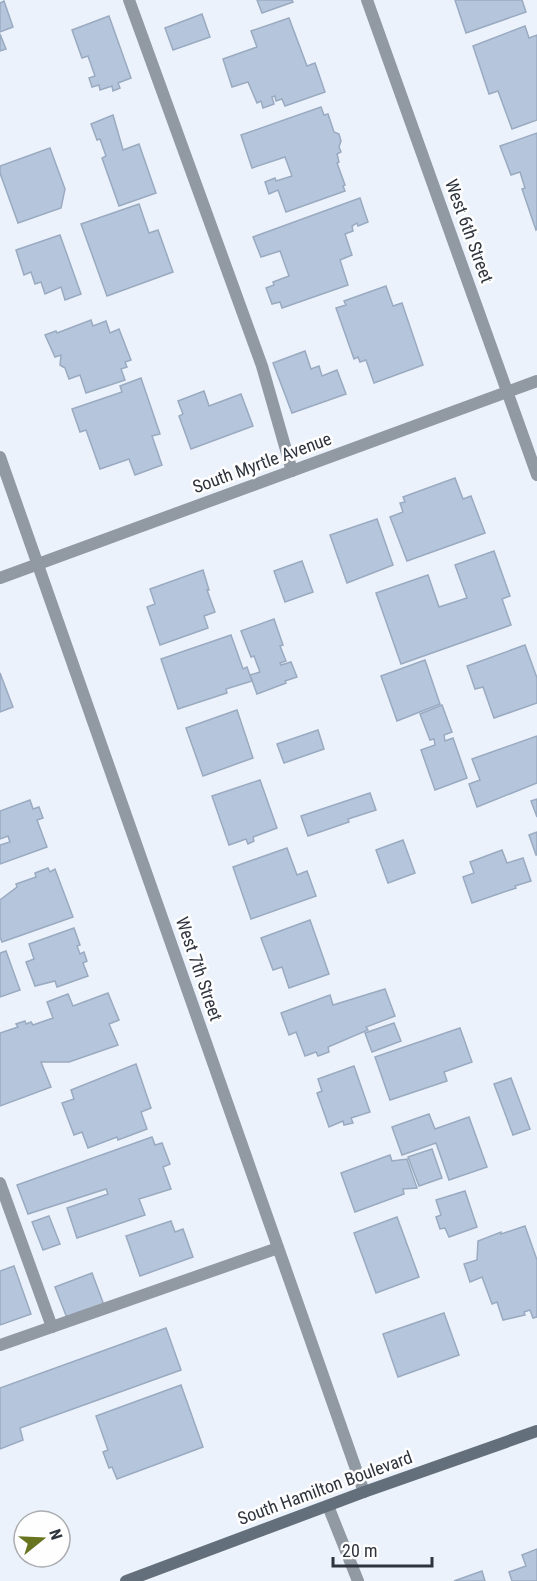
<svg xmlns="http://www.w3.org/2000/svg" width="537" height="1581" viewBox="0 0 537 1581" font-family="'Roboto Condensed',sans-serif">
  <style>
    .building { fill: #b5c6dc; stroke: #9aaac0; stroke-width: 1.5 }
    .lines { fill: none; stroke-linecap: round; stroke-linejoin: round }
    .lane { stroke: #9199a2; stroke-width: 12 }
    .street { stroke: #9199a2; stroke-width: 12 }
    .secondary { stroke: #646f7c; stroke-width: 12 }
    .labels { text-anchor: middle; stroke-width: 5; stroke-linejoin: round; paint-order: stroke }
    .street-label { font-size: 18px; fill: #2e343d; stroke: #fefefe }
  </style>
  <rect width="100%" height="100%" fill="#ebf2fb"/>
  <g class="building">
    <path d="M257,0h35l1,2 -31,11z"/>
    <path d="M455,0h67l4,12 -60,21z"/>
    <path d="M4,1l9,26 -13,5v-29z"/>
    <path d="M202,14l8,23 -37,13 -8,-22z"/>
    <path d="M109,16l22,62 -13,5 2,5 -7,3 -1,-5 -12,4 -1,-5 -7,2 -3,-9 6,-2 -7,-20 -6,2 -10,-28z"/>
    <path d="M289,18l18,48 8,-3 10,29 -40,14 -3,-7 -6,2 -1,-5 -3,1 2,7 -11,4 -2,-7 -4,2 -9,-21 -16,5 -9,-28 34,-12 -6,-16z"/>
    <path d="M525,26l4,12 8,-3v85l-25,9 -14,-38 -9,3 -16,-48z"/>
    <path d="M0,34l6,15 -6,2z"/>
    <path d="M321,107l3,8 4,-1 6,18 5,2 2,7 -2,6 2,5 -4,2 2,8 -2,1 8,22 -2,1 2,5 -59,21 -8,-22 -9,4 -4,-12 10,-4 1,3 16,-5 -7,-19 -33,11 -11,-33z"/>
    <path d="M113,115l10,35 16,-6 17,49 -37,13 -17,-48 4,-2 -6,-17 -3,1 -6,-16z"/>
    <path d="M537,133v96l-1,1 -14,-41 3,-1 -5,-16 -9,3 -11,-29z"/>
    <path d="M50,148l15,41 -4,19 -43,15 -18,-50v-7z"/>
    <path d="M360,198l8,24 -10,4 -1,-3 -5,3 1,5 -8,3 7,21 -12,5 8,25 -66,23 -2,-6 -8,2 -6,-16 8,-3 -1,-3 16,-6 -9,-25 -19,6 -8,-20z"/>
    <path d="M139,204l10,29 9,-3 15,42 -66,24 -26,-72z"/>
    <path d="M60,235l21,59 -16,6 -4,-13 -16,7 -4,-12 -6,2 -4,-12 -7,3 -8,-25z"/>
    <path d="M386,286l7,20 9,-3 21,62 -49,18 -8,-23 -6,2 -2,-5 -4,2 -18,-51 10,-3 -2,-4z"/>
    <path d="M91,320l2,6 13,-5 4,12 9,-4 12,31 -6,2 2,5 -6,2 4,11 -39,13 -6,-18 -11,4 -4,-11 -5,-3 1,-10 -6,2 -10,-22 11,-4 1,2z"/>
    <path d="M305,351l6,18 8,-3 3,10 15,-6 9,24 -54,19 -19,-50z"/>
    <path d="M141,378l19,56 -8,2 10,29 -27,10 -6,-16 -29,10 -14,-39 -6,2 -8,-23 50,-17 -2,-6z"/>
    <path d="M204,391l5,15 32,-12 12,32 -62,23 -12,-33 4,-2 -5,-13z"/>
    <path d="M455,478l8,21 8,-3 14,37 -78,28 -17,-44 13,-5 -3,-9 5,-1 -2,-5z"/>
    <path d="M377,519l16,46 -46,18 -17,-48z"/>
    <path d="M494,551l16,45 -8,3 9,26 -110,39 -25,-71 52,-18 11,32 28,-9 -12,-33z"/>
    <path d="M302,561l11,31 -28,10 -11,-31z"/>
    <path d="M203,570l6,20h-2l8,22 -11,4 4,12 -48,17 -13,-38 8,-3 -5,-15z"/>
    <path d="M274,619l9,26 -3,1 6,15 -6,2 1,2 10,-3 6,15 -12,4 1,2 -29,11 -7,-19 10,-3 -6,-16 -3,1 -10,-26z"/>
    <path d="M231,635l12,34 4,-2 5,14 -26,8 1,4 -49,16 -17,-50z"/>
    <path d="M525,645l12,33v25l-43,15 -11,-31 -8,2 -8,-23z"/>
    <path d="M425,660l15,44 -43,17 -16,-45z"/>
    <path d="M0,673l13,34 -13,5z"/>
    <path d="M442,705l10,27 -8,3 1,6 8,-3 14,40 -32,12 -14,-40 14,-5 -1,-6 -4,1 -10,-26z"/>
    <path d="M237,710l16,48 -50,18 -17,-48z"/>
    <path d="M318,730l6,19 -40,14 -7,-19z"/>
    <path d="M537,736v47l-60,24 -8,-23 11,-4 -8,-21z"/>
    <path d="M260,780l17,48 -24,9 1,4 -6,3 -2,-5 -17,6 -17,-49z"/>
    <path d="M370,793l6,17 -28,9 1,3 -41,14 -7,-20z"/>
    <path d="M537,799v18l-6,-16z"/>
    <path d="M30,800l3,9 6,-2 4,11 -6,2 10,27 -47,17v-19l10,-3 -2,-6 -8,3v-28z"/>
    <path d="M537,832v23h-1l-7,-20z"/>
    <path d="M403,840l12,33 -27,10 -12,-33z"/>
    <path d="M287,848l10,27 10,-4 9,25 -65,23 -18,-52z"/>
    <path d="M502,850l5,13 16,-5 8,23 -16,5 1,2 -44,15 -9,-26 11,-4 -4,-11z"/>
    <path d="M48,868l2,4 5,-3 18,48 -71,25 -2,-5v-37l17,-13 -1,-3 20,-7 -1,-4z"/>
    <path d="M310,920l19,54 -40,14 -7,-21 -9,3 -12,-32z"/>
    <path d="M74,928l6,17 -3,1 3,8 4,-2 3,9 -4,2 5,13 -31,11 -2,-6 -20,5 -9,-24 8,-3 -5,-15z"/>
    <path d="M6,951l14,39 -20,7v-44z"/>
    <path d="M385,989l10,27 -29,11 2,3 -40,17 1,5 -11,4 -2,-4 -11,4 -9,-24 -7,3 -8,-22 49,-18 3,10z"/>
    <path d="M108,993l11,27 -10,4 9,21 -49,17h-28l10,25 -51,19v-73l18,-6 -2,-3 9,-3 1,3 5,-2 2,3 20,-7 -6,-16 21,-8 5,12z"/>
    <path d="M394,1023l7,18 -29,11 -7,-19z"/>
    <path d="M460,1028l12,34 -28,10 3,9 -57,19 -15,-43z"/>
    <path d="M136,1064l15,44 -10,4 6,17 -29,11 -1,-3 -29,11 -6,-16 -8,3 -12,-32 12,-4 -3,-9z"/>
    <path d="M354,1066l16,46 -19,6 2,5 -9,2 -1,-4 -14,6 -12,-34 5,-2 -4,-12z"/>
    <path d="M511,1078l19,51 -17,6 -19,-51z"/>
    <path d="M429,1114l6,15 34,-12 18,50 -38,13 -13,-37 -34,12 -10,-28z"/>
    <path d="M152,1137l3,8 7,-2 8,21 -7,3 8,22 -32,10 6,16 -68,23 -10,-30 41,-14 -2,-5 -78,25 -11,-29z"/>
    <path d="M432,1149l10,29 -23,8 -11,-29z"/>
    <path d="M390,1155l2,6 15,-2 10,29 -14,1 1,5 -49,18 -14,-39z"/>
    <path d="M465,1191l12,36 -28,10 -4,-9 -5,1 -4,-12 5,-2 -5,-15z"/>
    <path d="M49,1216l11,28 -17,6 -11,-28z"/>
    <path d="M397,1217l22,60 -43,16 -22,-60z"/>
    <path d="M171,1221l4,11 8,-3 10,28 -53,19 -14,-40z"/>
    <path d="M525,1226l12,34v57l-4,1 -3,-8 -6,2 1,3 -22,5 -6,-18 -5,2 -10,-27 -12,5 -6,-18 13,-4 1,-19 23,-9v2z"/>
    <path d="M14,1266l17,48 -31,11v-54z"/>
    <path d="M92,1273l12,32 -37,13 -12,-31z"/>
    <path d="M444,1313l15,42 -61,22 -15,-43z"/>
    <path d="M166,1328l15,42 -161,58 3,12 -23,9v-61z"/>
    <path d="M181,1385l22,62 -86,32 -5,-12 -3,1 -6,-16 5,-2 -12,-34z"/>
    <path d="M537,1549v32h-25l-3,-9 17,-6 -4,-11z"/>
    <path d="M482,1571l3,10h-31z"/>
  </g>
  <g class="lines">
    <g class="lane">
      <path d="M129,0l133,366 30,105"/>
      <path d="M0,1183l52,144"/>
      <path d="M0,1345l278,-97"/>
      <path d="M328,1506l30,75"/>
    </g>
    <g class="street">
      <path d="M367,0l170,475"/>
      <path d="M0,457l364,1035"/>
      <path d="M0,578l537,-197"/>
    </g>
    <path class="secondary" d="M126,1581l238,-89 173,-61"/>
  </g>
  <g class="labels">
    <g class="street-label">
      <text transform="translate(469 231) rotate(70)" y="6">West 6th Street</text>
      <text transform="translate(262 463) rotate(-20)" y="6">South Myrtle Avenue</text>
      <text transform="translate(199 969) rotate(71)" y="6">West 7th Street</text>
      <text transform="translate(325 1488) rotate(-20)" y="6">South Hamilton Boulevard</text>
    </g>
  </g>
  <g transform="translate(42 1539) rotate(72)"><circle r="28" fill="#fefefe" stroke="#abadb1" stroke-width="1.5"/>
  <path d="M0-4.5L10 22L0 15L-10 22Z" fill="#69741e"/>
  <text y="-9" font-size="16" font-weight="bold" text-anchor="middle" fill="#2e343d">N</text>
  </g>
  <path d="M333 1557v9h99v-9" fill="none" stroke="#2e343d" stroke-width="3"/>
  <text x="342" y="1557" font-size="18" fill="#2e343d" stroke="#fefefe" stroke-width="4.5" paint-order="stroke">20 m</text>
</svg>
